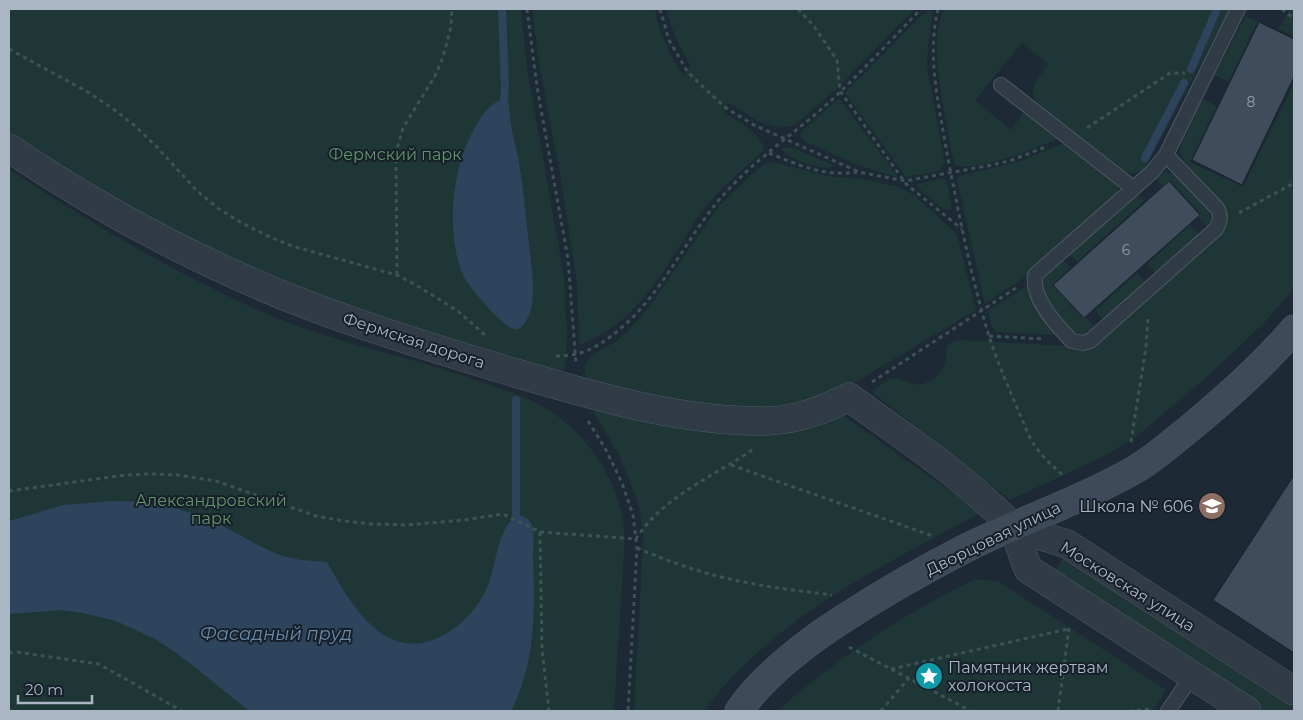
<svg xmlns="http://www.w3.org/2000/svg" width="1303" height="720" viewBox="0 0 1303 720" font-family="Montserrat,sans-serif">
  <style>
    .green { fill: #1f3637 }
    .water { fill: #2d445c }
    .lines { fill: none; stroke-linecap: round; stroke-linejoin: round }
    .stream { stroke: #2d445c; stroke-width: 8 }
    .building { fill: #3e4c5b; stroke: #18222c }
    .service-casing { stroke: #4e5964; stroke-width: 16 }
    .minor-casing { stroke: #4e5964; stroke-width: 29 }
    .tertiary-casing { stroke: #4e5964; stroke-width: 29 }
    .secondary-casing { stroke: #4e5964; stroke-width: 29 }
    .path { stroke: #3c5354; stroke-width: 3; stroke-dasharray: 4 4; stroke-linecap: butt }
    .service { stroke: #313b46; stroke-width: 14 }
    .minor { stroke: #313b46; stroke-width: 28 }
    .tertiary { stroke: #313b46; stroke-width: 28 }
    .secondary { stroke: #3e4a59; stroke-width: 28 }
    .labels { text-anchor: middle; stroke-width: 4; stroke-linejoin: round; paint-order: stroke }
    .number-label { font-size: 14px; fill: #8f9caa }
    .park-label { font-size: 16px; fill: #619469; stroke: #17202a }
    .street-label { font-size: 16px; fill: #aab6c4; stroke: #17202a }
    .poi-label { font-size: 16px; fill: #aab6c4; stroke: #17202a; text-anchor: end }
    .water-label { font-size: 18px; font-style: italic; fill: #6889aa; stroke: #17202a }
  </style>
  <rect width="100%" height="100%" fill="#1d2935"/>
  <g class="green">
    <path d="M9,9h512l6,59 37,208 3,59 -2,33 -5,4 -68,-18 -198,-67 -156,-72 -120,-75 -9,-6z"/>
    <path d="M532,9h123c4,24 15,48 29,67l6,-11 -15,-28 -9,-28h247v2l-80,81 -38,33 -13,3 -10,-2 -14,-5 -29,-18 -5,10c16,10 33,16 40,35l-3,5c-20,18 -41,35 -57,56 -8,10 -15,22 -21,32 -29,45 -52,84 -104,104l-2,-63 -18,-114 -19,-98z"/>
    <path d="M944,9h285l-82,156c-7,9 -15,10 -25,6l-79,-61c-18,-20 -8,-27 5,-46l-26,-21 -47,57 36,30 13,-18 34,27c-27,11 -73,30 -102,27l-2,-4c-7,-37 -28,-120 -10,-153z"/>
    <path d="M1290,9h4v28l-16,-8z"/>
    <path d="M929,10l4,2 -5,34 -1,20 18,97 -5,7 -4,2 -30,5 -61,-84 75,-76z"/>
    <path d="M1245,17l13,4 -30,61 -13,-7z"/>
    <path d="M1294,83v205l-29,34 -57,54 -71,60 -33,20 -94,44 -138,-108c6,-5 12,-11 19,-13 13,-3 21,13 41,1 20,-12 11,-30 17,-36 3,-3 8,-3 11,-4l111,6 9,2 145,-123 2,-11 -2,-6 -42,-48 -3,-8 1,-7 22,-46 14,7 -27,56 53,25z"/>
    <path d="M839,98l59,79c-33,-7 -63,-22 -94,-36l-3,-4v-5z"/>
    <path d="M1067,142l47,39 4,7 -1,7 -89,80 -43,29 -28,-124 1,-4 62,-15z"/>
    <path d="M783,147l10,1 39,17v2c-16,3 -38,-7 -51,-17z"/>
    <path d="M773,162l54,14 35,3 32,7 19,8 44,40 19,76 -142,85 -63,16 -83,-6 -98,-24 -5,-5v-10l5,-8 13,-10 11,-5 16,-14 20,-23 68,-99 35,-34 13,-10z"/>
    <path d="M9,169c63,42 127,81 195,115 30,15 61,30 93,42 62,22 127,35 188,57 26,9 53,17 75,35 37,29 62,72 65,119l-11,174h-605z"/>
    <path d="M1165,172l6,1 7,3 29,31 4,11 -3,9 -10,-10 3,-3 -31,-34 -8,6 -7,-8z"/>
    <path d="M939,179h6l2,3 5,28c-10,2 -27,-16 -35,-23v-3z"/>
    <path d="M1137,193l7,8 -67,61 -8,-8z"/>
    <path d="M1190,225l10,10 -44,39 -9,-10z"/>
    <path d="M1063,260l7,8 -18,17 32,34 2,-2 10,11 -10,7 -7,2 -9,-5 -27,-37 -2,-15z"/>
    <path d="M1137,273l9,10 -42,38 -9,-10z"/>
    <path d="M1028,285l31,50 -61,-3c-8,-3 -8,-13 -10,-21z"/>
    <path d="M593,405l248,9 135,95 2,5c-78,43 -160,82 -225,143 -18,16 -35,34 -48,54h-71l7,-130 2,-47 -3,-21 -3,-13 -18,-45 -27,-46z"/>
    <path d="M1064,556l230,150v5h-32l-210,-136z"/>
    <path d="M976,579l22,2 168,109 -13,21h-376c59,-52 127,-98 199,-132z"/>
  </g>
  <g class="water">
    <path d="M504,99l4,2c2,8 1,15 3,23 1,11 5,22 7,33 5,29 8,58 11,87 2,20 6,40 3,60 -1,9 -8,27 -18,25 -12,-3 -44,-41 -50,-52 -18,-38 -13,-102 6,-140 8,-15 17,-34 34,-38z"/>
    <path d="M114,501c35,0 65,6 98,20 22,9 42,24 65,33 16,6 33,7 50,8 25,45 61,107 120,71 17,-10 29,-24 38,-41 13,-26 9,-56 31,-77 7,1 13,3 16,10 3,8 1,22 1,31 2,52 3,108 -22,155h-262l-58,-47 -22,-16 -14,-9 -39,-18 -33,-8 -23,-3 -51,4v-93l55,-16z"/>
  </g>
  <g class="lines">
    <g class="stream">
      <path d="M502,9l3,79 -1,11"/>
      <path d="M1191,69l26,-60"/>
      <path d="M1145,158l39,-75"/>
      <path d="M516,400v115"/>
    </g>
  </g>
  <g class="building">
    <path d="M1259,22l35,17v38l-52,108 -50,-25z"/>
    <path d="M1169,181l31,34 -116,103 -31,-33z"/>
    <path d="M1294,475v178l-81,-53z"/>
  </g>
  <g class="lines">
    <g class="service-casing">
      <g id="service">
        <path d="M1001,85l132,103"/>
        <path d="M1166,155l51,53c4,7 4,13 -1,21l-126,112 -7,2 -11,-2c-15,-15 -41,-43 -37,-66l117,-103 14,-17 72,-146"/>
        <path d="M1168,711l24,-35"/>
      </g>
    </g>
    <g class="minor-casing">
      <path id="minor" d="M9,148c87,59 180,109 278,149 70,28 143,50 215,72 85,25 175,53 265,52 30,-1 56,-11 82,-24 56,41 116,80 164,130"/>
    </g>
    <g class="tertiary-casing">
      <g id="tertiary">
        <path d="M1013,527l54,17 227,147"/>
        <path d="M1013,527l15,42 219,142"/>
      </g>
    </g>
    <g class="secondary-casing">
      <path id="secondary" d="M739,711c24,-35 68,-69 104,-92 40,-26 82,-50 125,-72 55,-27 114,-47 168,-78 17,-10 33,-24 48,-36 39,-32 78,-66 110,-104"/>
    </g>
    <g class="path">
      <path d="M527,9l10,78 31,172 8,105"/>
      <path d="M660,9l9,31 18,31 15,15 24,22 28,17 105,47 46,9 87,-16 20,-5 36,-14"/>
      <path d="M798,9l15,16 24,35 3,31 66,93 56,45"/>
      <path d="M938,9c-11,48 0,91 8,139 12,62 24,125 42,185 11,35 27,69 41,103 9,17 21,28 36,41"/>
      <path d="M1282,9l12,10"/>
      <path d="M9,49l77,42 26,17 23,18 21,20 41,45 22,18 23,14 28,14 22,9 105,29 19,10 42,26 27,24"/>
      <path d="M1087,128l83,-55h15"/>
      <path d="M769,153c29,12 56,24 88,19"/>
      <path d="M1239,213l55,-30"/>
      <path d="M397,275l-1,-123 7,-24 32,-52 8,-19 8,-30 1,-18"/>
      <path d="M989,336l55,3"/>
      <path d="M556,356c28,0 44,-10 65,-28 44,-37 67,-95 106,-137 33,-36 74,-62 109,-95 29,-28 57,-58 85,-87"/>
      <path d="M872,382l144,-94"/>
      <path d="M588,421l17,27 17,35 11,32 4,33 -9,163"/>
      <path d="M1131,442l15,-95 2,-30"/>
      <path d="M731,465l202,71"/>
      <path d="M9,491l116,-16 25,-1 28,1 38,6 100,35 28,5 28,3 35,1 57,-5 39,-6 37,18 96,7c26,-42 80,-64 119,-91"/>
      <path d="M540,532l2,117 7,62"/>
      <path d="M637,548c26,11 53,21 80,28 38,10 77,14 115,19"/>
      <path d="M849,647l122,64"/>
      <path d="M9,653l7,-1 83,12 83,47"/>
      <path d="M891,669l177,-40"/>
      <path d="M881,711l28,-33"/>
      <path d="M1058,711l11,-83"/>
      <path d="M1129,711l22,-2"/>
    </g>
    <use href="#service" class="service"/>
    <use href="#minor" class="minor"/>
    <use href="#tertiary" class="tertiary"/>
    <use href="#secondary" class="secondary"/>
  </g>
  <defs>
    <g id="school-disc" transform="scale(1.4375)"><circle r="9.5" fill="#8d6e63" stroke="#17202a"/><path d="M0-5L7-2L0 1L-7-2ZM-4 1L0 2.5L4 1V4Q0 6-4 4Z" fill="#fff"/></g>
    <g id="sight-disc" transform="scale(1.4375)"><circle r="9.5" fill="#0f9aa8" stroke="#17202a"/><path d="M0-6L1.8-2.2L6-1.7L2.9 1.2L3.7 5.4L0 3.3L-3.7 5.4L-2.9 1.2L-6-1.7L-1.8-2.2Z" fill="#fff"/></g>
  </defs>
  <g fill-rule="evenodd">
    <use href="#school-disc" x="1212" y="506"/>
    <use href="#sight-disc" x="929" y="676"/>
  </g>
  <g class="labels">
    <g class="number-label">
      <text x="1251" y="107">8</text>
      <text x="1126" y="255">6</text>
    </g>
    <g class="park-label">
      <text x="395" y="160">Фермский парк</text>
      <text x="211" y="506">Александровский<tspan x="211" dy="18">парк</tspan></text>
    </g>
    <g class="street-label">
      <text transform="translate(414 340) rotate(18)" y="6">Фермская дорога</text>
      <text transform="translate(993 538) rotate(-26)" y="6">Дворцовая улица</text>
      <text transform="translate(1128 586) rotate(32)" y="6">Московская улица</text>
    </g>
    <g class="poi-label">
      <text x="1193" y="512">Школа № 606</text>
      <text x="948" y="673" text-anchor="start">Памятник жертвам<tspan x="948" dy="18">холокоста</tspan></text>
    </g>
    <g class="water-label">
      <text x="276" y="640">Фасадный пруд</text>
    </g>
  </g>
  <rect width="1303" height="720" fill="none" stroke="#aab6c4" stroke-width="20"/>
  <path d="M18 695v8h74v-8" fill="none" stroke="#aab6c4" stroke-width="2.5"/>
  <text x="25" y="695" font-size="15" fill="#aab6c4" stroke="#17202a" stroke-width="4" paint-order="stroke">20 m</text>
</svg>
